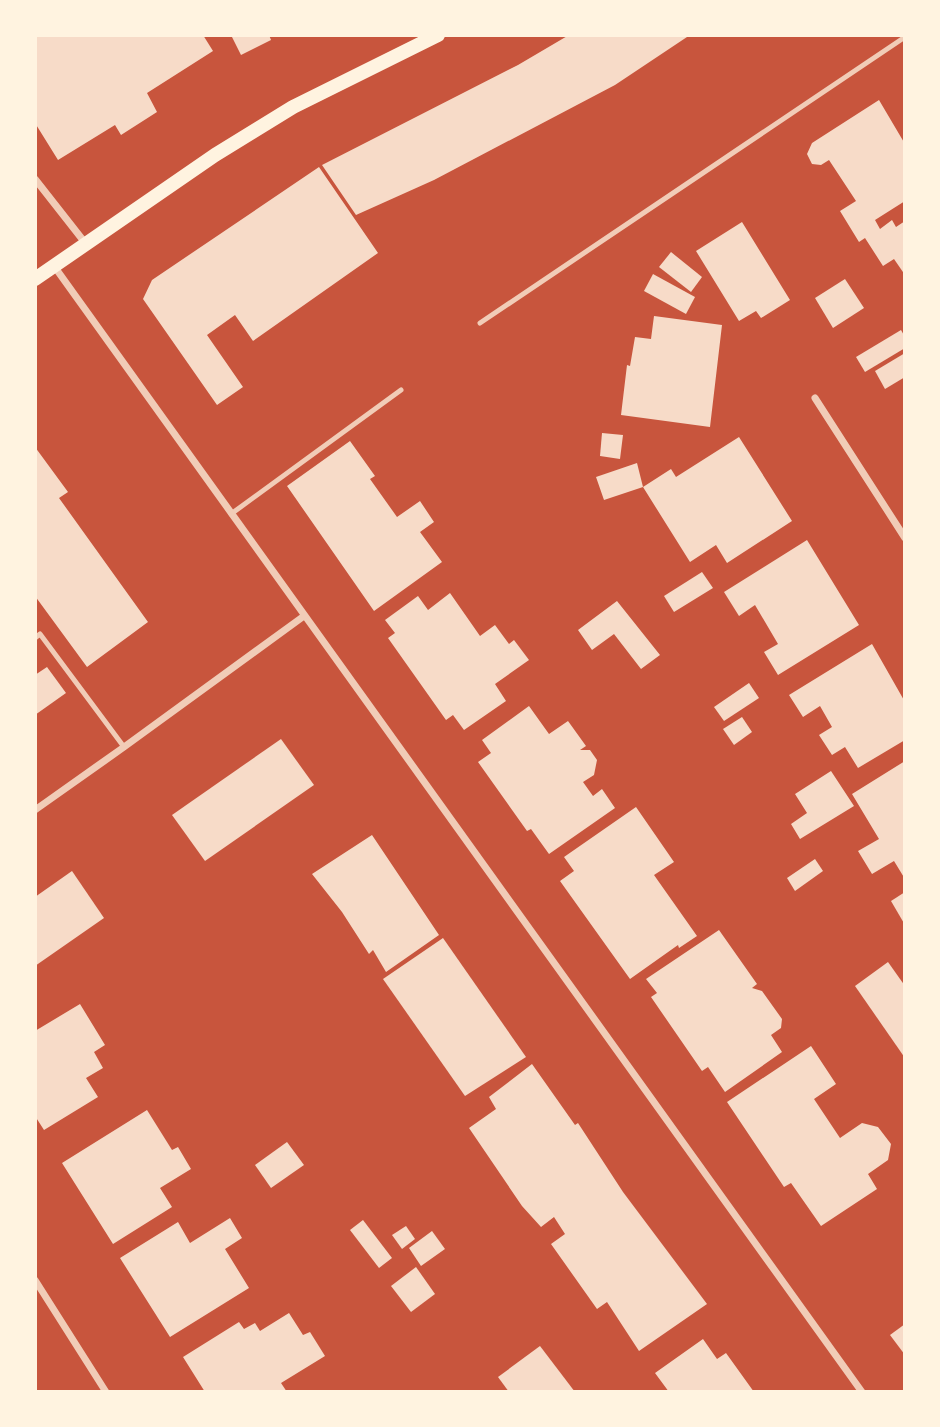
<svg xmlns="http://www.w3.org/2000/svg" width="940" height="1427" viewBox="0 0 940 1427" font-family="Barlow,sans-serif">
  <style>
    .building { fill: #f7dbc8 }
    .lines { fill: none; stroke-linecap: round; stroke-linejoin: round }
    .service { stroke: #f1ccb7; stroke-width: 5 }
    .minor { stroke: #f1ccb7; stroke-width: 7 }
    .secondary { stroke: #fff3e0; stroke-width: 14 }
  </style>
  <rect width="100%" height="100%" fill="#c8553d"/>
  <g class="building">
    <path d="M35,35h168l10,16 -66,42 10,19 -36,23 -6,-10 -57,35 -23,-37z"/>
    <path d="M231,35h38l2,5 -30,15z"/>
    <path d="M569,35h121l-75,50 -181,95 -78,35 -34,-50 196,-100z"/>
    <path d="M879,100l26,44v57l-30,19 5,9 12,-9 4,7 9,-6v54l-11,-16 -11,7 -18,-28 -6,4 -19,-31 16,-10 -27,-41 -8,5 -9,-1 -5,-10 5,-11z"/>
    <path d="M319,167l59,86 -125,88 -18,-26 -28,20 36,52 -26,18 -74,-106 9,-19z"/>
    <path d="M742,222l48,78 -29,18 -5,-7 -17,10 -43,-70z"/>
    <path d="M671,252l31,25 -11,15 -32,-25z"/>
    <path d="M653,274l42,23 -9,17 -42,-23z"/>
    <path d="M845,279l19,29 -31,20 -18,-30z"/>
    <path d="M654,316l68,9 -12,102 -89,-12 6,-50 3,1 5,-29 16,2z"/>
    <path d="M901,330l4,7v11l-40,24 -9,-15z"/>
    <path d="M905,353v24l-20,12 -10,-18z"/>
    <path d="M602,433l21,2 -3,24 -20,-3z"/>
    <path d="M739,437l53,84 -65,42 -11,-18 -26,17 -47,-75 -39,13 -8,-23 41,-14 6,24 28,-18 5,8z"/>
    <path d="M350,441l25,35 -5,3 27,38 23,-16 14,21 -14,10 22,30 -68,49 -87,-125z"/>
    <path d="M35,447l33,45 -9,6 89,124 -61,45 -52,-71z"/>
    <path d="M807,540l52,85 -81,50 -14,-23 14,-8 -23,-39 -16,11 -15,-24z"/>
    <path d="M702,572l11,16 -39,24 -10,-16z"/>
    <path d="M450,593l30,43 15,-11 14,19 5,-4 15,20 -34,24 11,17 -42,29 -11,-15 -7,5 -58,-82 7,-5 -10,-13 33,-24 10,14z"/>
    <path d="M617,601l43,54 -19,14 -27,-35 -22,16 -14,-20z"/>
    <path d="M872,644l33,58v38l-47,28 -13,-21 -13,8 -13,-20 13,-8 -12,-21 -17,11 -14,-22z"/>
    <path d="M47,667l19,26 -31,22v-40z"/>
    <path d="M749,683l10,15 -35,23 -10,-14z"/>
    <path d="M529,706l20,28 19,-13 18,25 -6,4h10l7,10 -3,15 -11,7 10,14 9,-7 13,19 -66,46 -18,-25 -4,2 -49,-69 13,-9 -9,-13z"/>
    <path d="M742,717l10,15 -18,13 -11,-16z"/>
    <path d="M281,739l33,46 -109,76 -33,-46z"/>
    <path d="M905,761v118l-11,-18 -22,13 -14,-23 21,-12 -27,-45z"/>
    <path d="M831,771l23,35 -54,33 -9,-15 16,-11 -12,-19z"/>
    <path d="M636,807l38,55 -20,13 43,61 -18,12 -1,-3 -48,34 -70,-98 14,-10 -10,-14z"/>
    <path d="M372,835l67,100 -53,37 -13,-22 -4,4 -27,-42 -30,-38z"/>
    <path d="M815,859l8,12 -28,20 -8,-13z"/>
    <path d="M72,871l32,47 -69,48v-69z"/>
    <path d="M905,892v33l-14,-24z"/>
    <path d="M719,930l38,54 -5,4 10,3 20,28 -1,9 -10,7 11,17 -57,40 -17,-25 -6,4 -51,-74 6,-4 -11,-14z"/>
    <path d="M443,938l83,119 -61,39 -82,-117z"/>
    <path d="M888,962l17,24v72l-50,-72z"/>
    <path d="M80,1004l25,41 -11,7 9,16 -17,10 12,19 -54,33 -9,-14v-85z"/>
    <path d="M811,1046l25,38 -22,15 26,39 22,-15 16,4 13,17 -3,16 -20,14 9,15 -56,37 -30,-43 -7,4 -57,-85z"/>
    <path d="M532,1064l43,61 3,-2 45,69 84,112 -68,47 -32,-49 -10,7 -46,-65 14,-10 -11,-17 -13,10 -19,-21 -53,-78 27,-19 -7,-12z"/>
    <path d="M147,1110l25,40 6,-3 13,22 -31,19 12,19 -59,37 -51,-81z"/>
    <path d="M287,1142l17,23 -33,23 -16,-23z"/>
    <path d="M230,1218l12,20 -17,11 24,39 -79,49 -50,-79 58,-36 12,21z"/>
    <path d="M363,1220l29,38 -13,10 -29,-38z"/>
    <path d="M406,1226l9,13 -13,10 -10,-14z"/>
    <path d="M432,1231l13,18 -24,17 -12,-18z"/>
    <path d="M416,1267l19,27 -24,18 -20,-26z"/>
    <path d="M289,1313l14,22 7,-3 15,24 -44,27 6,9h-82l-22,-35 56,-35 5,7 11,-6 5,8z"/>
    <path d="M905,1324v31l-15,-20z"/>
    <path d="M703,1339l14,20 9,-6 28,39h-85l-14,-19z"/>
    <path d="M540,1346l35,46h-66l-11,-15z"/>
  </g>
  <g class="lines">
    <g class="service">
      <path d="M480,323l425,-286"/>
      <path d="M231,514l170,-124"/>
      <path d="M35,638l5,-4 84,113"/>
    </g>
    <g class="minor">
      <path d="M35,179l51,65"/>
      <path d="M54,266l808,1126"/>
      <path d="M815,398l90,140"/>
      <path d="M35,810l89,-63 180,-131"/>
      <path d="M35,1280l71,112"/>
    </g>
    <path class="secondary" d="M35,279l180,-124 78,-48 145,-72"/>
  </g>
  <rect width="940" height="1427" fill="none" stroke="#fff3e0" stroke-width="74"/>
</svg>
